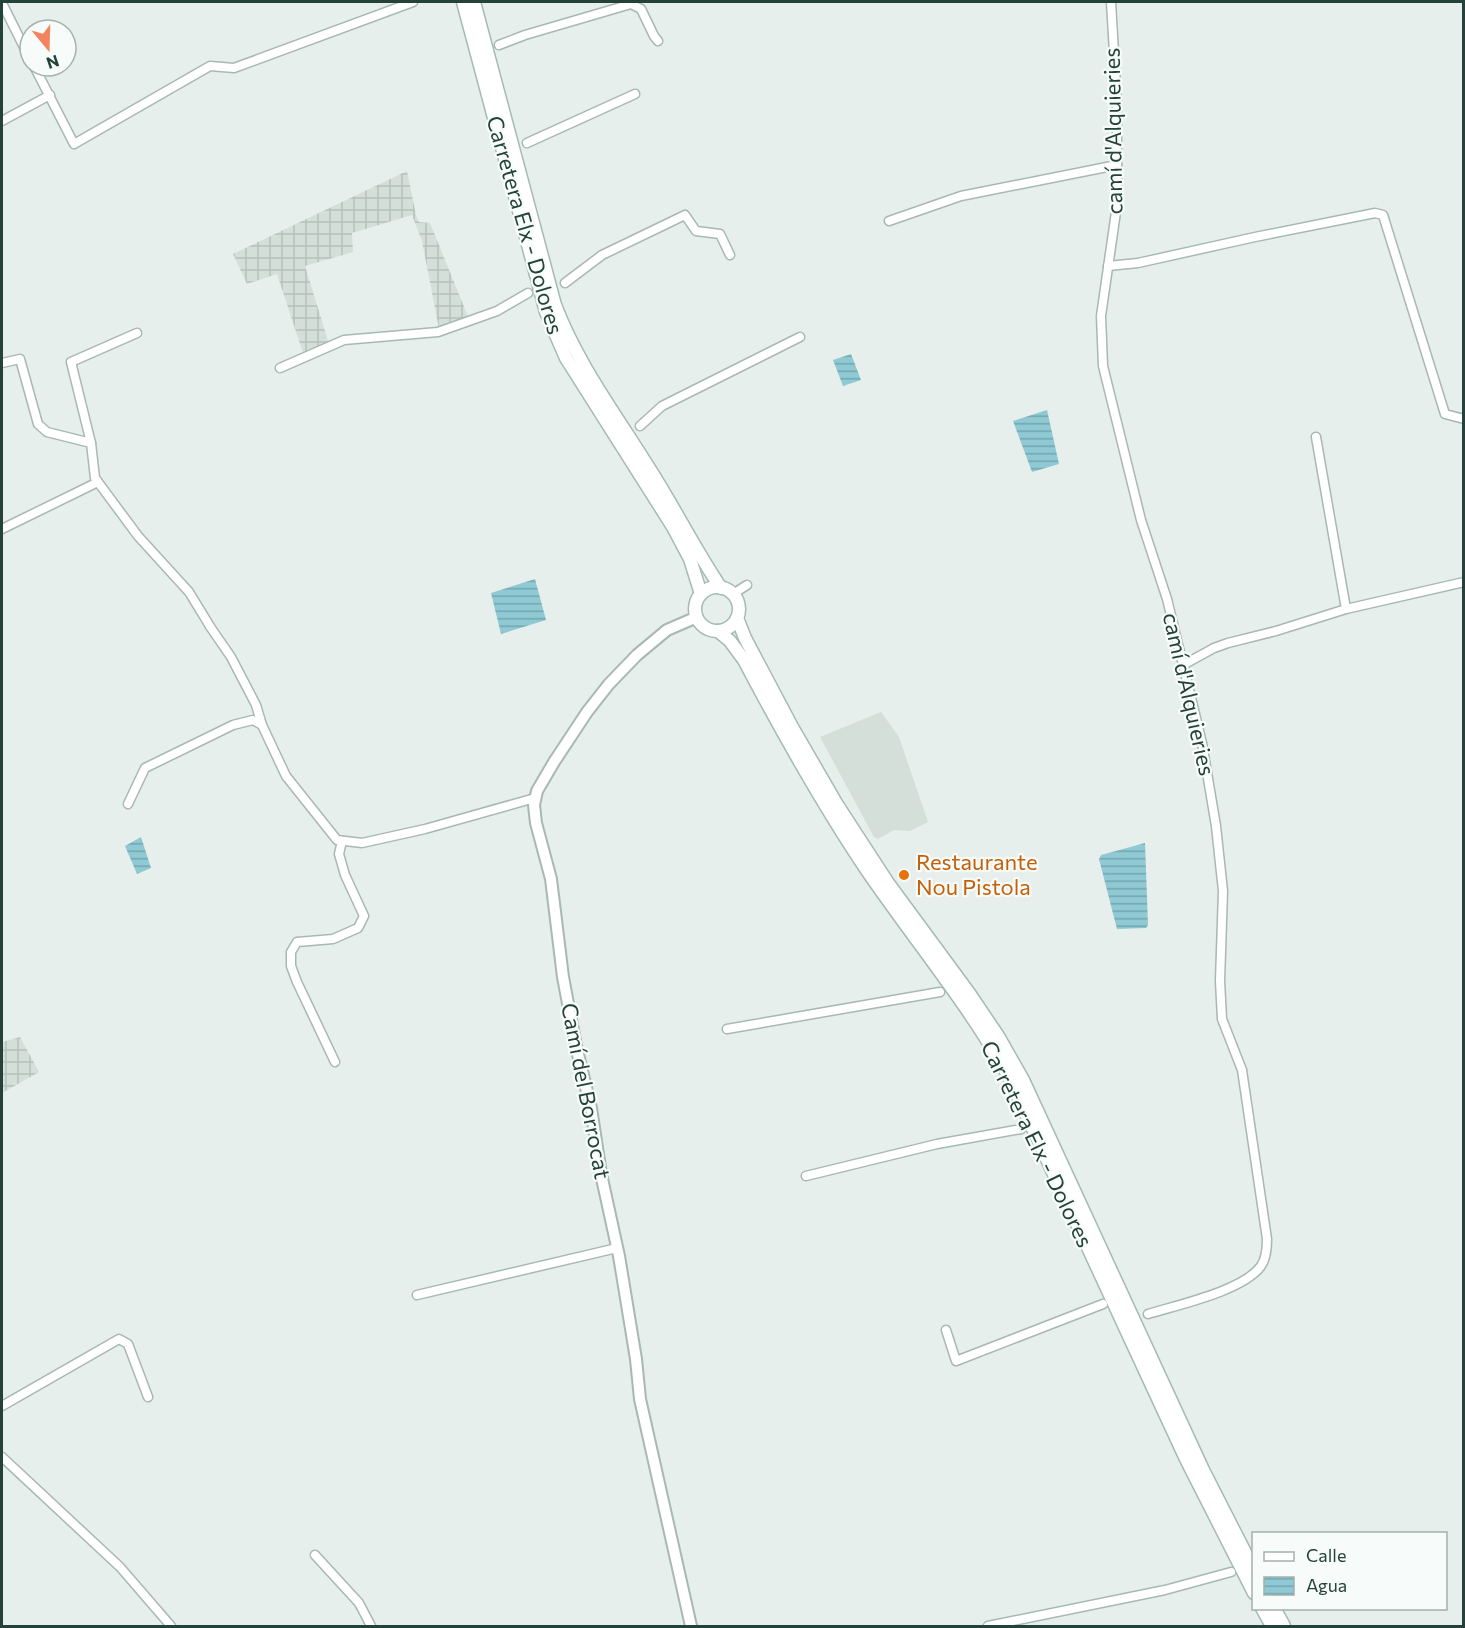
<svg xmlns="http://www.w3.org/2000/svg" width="1465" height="1628" viewBox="0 0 1465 1628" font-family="Commissioner,sans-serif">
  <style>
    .built { fill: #d4dfda }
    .industrial { fill: url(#industrial-grid) }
    .water { fill: url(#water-rules) }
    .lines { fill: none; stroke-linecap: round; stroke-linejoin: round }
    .minor-casing { stroke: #a8b8b2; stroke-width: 11 }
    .tertiary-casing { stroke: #a8b8b2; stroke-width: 14 }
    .secondary-casing { stroke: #a4bbb3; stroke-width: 15 }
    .minor { stroke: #fff; stroke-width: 8 }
    .tertiary { stroke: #fff; stroke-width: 10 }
    .secondary { stroke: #fff; stroke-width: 12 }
    .food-dot { fill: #e8710a; stroke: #f7fbf9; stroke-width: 2 }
    .labels { text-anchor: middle; stroke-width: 4.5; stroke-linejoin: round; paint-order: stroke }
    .street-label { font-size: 22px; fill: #24423a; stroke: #f7fbf9 }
    .food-label { font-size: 22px; fill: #c56008; stroke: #f7fbf9; text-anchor: start }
  </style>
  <defs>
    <pattern id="industrial-grid" width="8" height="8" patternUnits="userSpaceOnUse" patternTransform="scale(1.5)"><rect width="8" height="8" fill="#d4dfda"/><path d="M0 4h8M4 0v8" fill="none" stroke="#b6c1bc"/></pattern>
    <pattern id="water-rules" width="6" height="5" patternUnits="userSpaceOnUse" patternTransform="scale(1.5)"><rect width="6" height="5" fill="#8ec9d4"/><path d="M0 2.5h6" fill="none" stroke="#74a5ad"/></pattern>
  </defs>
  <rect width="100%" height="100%" fill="#e6efeb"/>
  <path class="built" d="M881,712l18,25 29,85 -18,9 -16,-1 -16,9 -4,-2 -54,-100z"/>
  <g class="industrial">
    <path d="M407,171l9,44 3,7 11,1 39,96 -30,10 -17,-88 -10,-26 -60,18 1,19 -48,14 24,78 -25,12 -27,-82 -30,10 -14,-30z"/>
    <path d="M20,1037l19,35 -37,21v-51z"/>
  </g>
  <g class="water">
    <path d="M851,354l10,26 -18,6 -10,-26z"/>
    <path d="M1047,410l12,54 -27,8 -19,-51z"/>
    <path d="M535,579l11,41 -45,14 -10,-41z"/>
    <path d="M141,837l10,31 -14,6 -12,-28z"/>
    <path d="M1145,843l3,82 -2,3 -29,1 -18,-70 2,-4z"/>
  </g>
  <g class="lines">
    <g class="minor-casing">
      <g id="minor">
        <path d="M1111,2l6,101v102l-16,111 2,50 38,154 26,79 35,144 14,83 7,65 -3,90 2,38 20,51 25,169c0,8 -1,20 -6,27 -18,25 -84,39 -113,48"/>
        <path d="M2,3l28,56"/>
        <path d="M499,45l26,-10 106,-31 10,5 13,27 4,5"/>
        <path d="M34,66l40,78 136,-78 24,2 179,-66"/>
        <path d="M2,121l48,-26"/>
        <path d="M527,143l108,-49"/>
        <path d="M889,221l72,-25 156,-31"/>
        <path d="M1108,266l30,-3 117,-26 120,-24 8,2 62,199 19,5"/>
        <path d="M565,283l37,-28 83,-40 11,16 24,3 10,21"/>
        <path d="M2,363l18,-4 18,65 9,8 44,11 4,35 43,58 51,56 22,36 20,29 25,48 6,20"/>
        <path d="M280,368l64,-28 94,-8 59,-21 31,-18"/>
        <path d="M640,426l22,-20 138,-69"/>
        <path d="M91,443l-20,-81 66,-29"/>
        <path d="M2,529l96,-47"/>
        <path d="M733,594l14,-9"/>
        <path d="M1346,609l118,-27"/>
        <path d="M1183,665l31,-17 14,-5 48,-12 70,-22 -30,-172"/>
        <path d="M128,804l17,-36 88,-43 20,-5 9,5 24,51 51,64 25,3 63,-14 110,-31"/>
        <path d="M727,1029l213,-37"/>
        <path d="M335,1062l-38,-80 -6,-16v-14l6,-10 36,-3 25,-11 6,-12 -19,-41 -6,-21 3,-13"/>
        <path d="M806,1176l131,-32 84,-15"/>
        <path d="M417,1295l200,-47"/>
        <path d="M946,1330l10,31 147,-57"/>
        <path d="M2,1406l117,-67 9,5 20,53"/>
        <path d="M2,1457l118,110 51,59"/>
        <path d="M315,1555l44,48 12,23"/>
        <path d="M988,1626l177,-36 66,-18"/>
      </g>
    </g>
    <g class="tertiary-casing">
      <path id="tertiary" d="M691,1626l-51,-227 -4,-40 -17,-103 -18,-82 -10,-66 -15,-62 -13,-69 -12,-98 -15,-56 -2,-18 3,-14 17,-29 33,-50 22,-28 28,-29 30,-25 30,-13"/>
    </g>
    <g class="secondary-casing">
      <g id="secondary">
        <path d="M463,2l83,310 20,46 107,169 17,32 11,35"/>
        <path d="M474,2l81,303c22,58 59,107 92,160 26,40 47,83 74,123"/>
        <circle cx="717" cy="609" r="22"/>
        <path d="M737,618l8,20 47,89 44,76 52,80 81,110 29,43 25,44 180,390 51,100"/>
        <path d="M718,631l12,10 14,19c38,72 77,142 122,209 47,69 101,133 142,206l178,384 68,134"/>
        <path d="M1262,1608l10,18"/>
        <path d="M1274,1608l10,18"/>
      </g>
    </g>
    <use href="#minor" class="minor"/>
    <use href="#tertiary" class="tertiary"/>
    <use href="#secondary" class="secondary"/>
  </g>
  <circle class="food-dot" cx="904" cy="875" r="6"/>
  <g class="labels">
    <g class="street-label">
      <text transform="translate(1113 131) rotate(-91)" y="8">camí d'Alquieries</text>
      <text transform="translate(525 225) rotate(74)" y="8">Carretera Elx - Dolores</text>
      <text transform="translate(1189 694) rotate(77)" y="8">camí d'Alquieries</text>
      <text transform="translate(586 1091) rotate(79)" y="8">Camí del Borrocat</text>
      <text transform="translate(1037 1144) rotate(64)" y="8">Carretera Elx - Dolores</text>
    </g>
    <g class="food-label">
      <text x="916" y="870">Restaurante<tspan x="916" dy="25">Nou Pistola</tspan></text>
    </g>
  </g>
  <rect width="1465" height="1628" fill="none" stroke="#24423a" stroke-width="6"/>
  <rect x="1252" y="1532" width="195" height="78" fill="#f7fbf9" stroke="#a3b1ad" stroke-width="1.5"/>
  <rect x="1264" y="1552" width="30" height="9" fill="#ffffff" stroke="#a3b1ad" stroke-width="1.5"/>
  <text x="1306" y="1562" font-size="18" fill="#24423a">Calle</text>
  <rect x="1264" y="1577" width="30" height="18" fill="url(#water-rules)" stroke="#a3b1ad" stroke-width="1.5"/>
  <text x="1306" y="1592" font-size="18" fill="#24423a">Agua</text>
  <g transform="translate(48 48) rotate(161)"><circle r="28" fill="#f7fbf9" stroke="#a3b1ad" stroke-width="1.5"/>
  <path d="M0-4.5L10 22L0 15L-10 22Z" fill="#f4845f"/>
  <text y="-9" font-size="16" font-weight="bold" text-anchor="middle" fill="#24423a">N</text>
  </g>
</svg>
